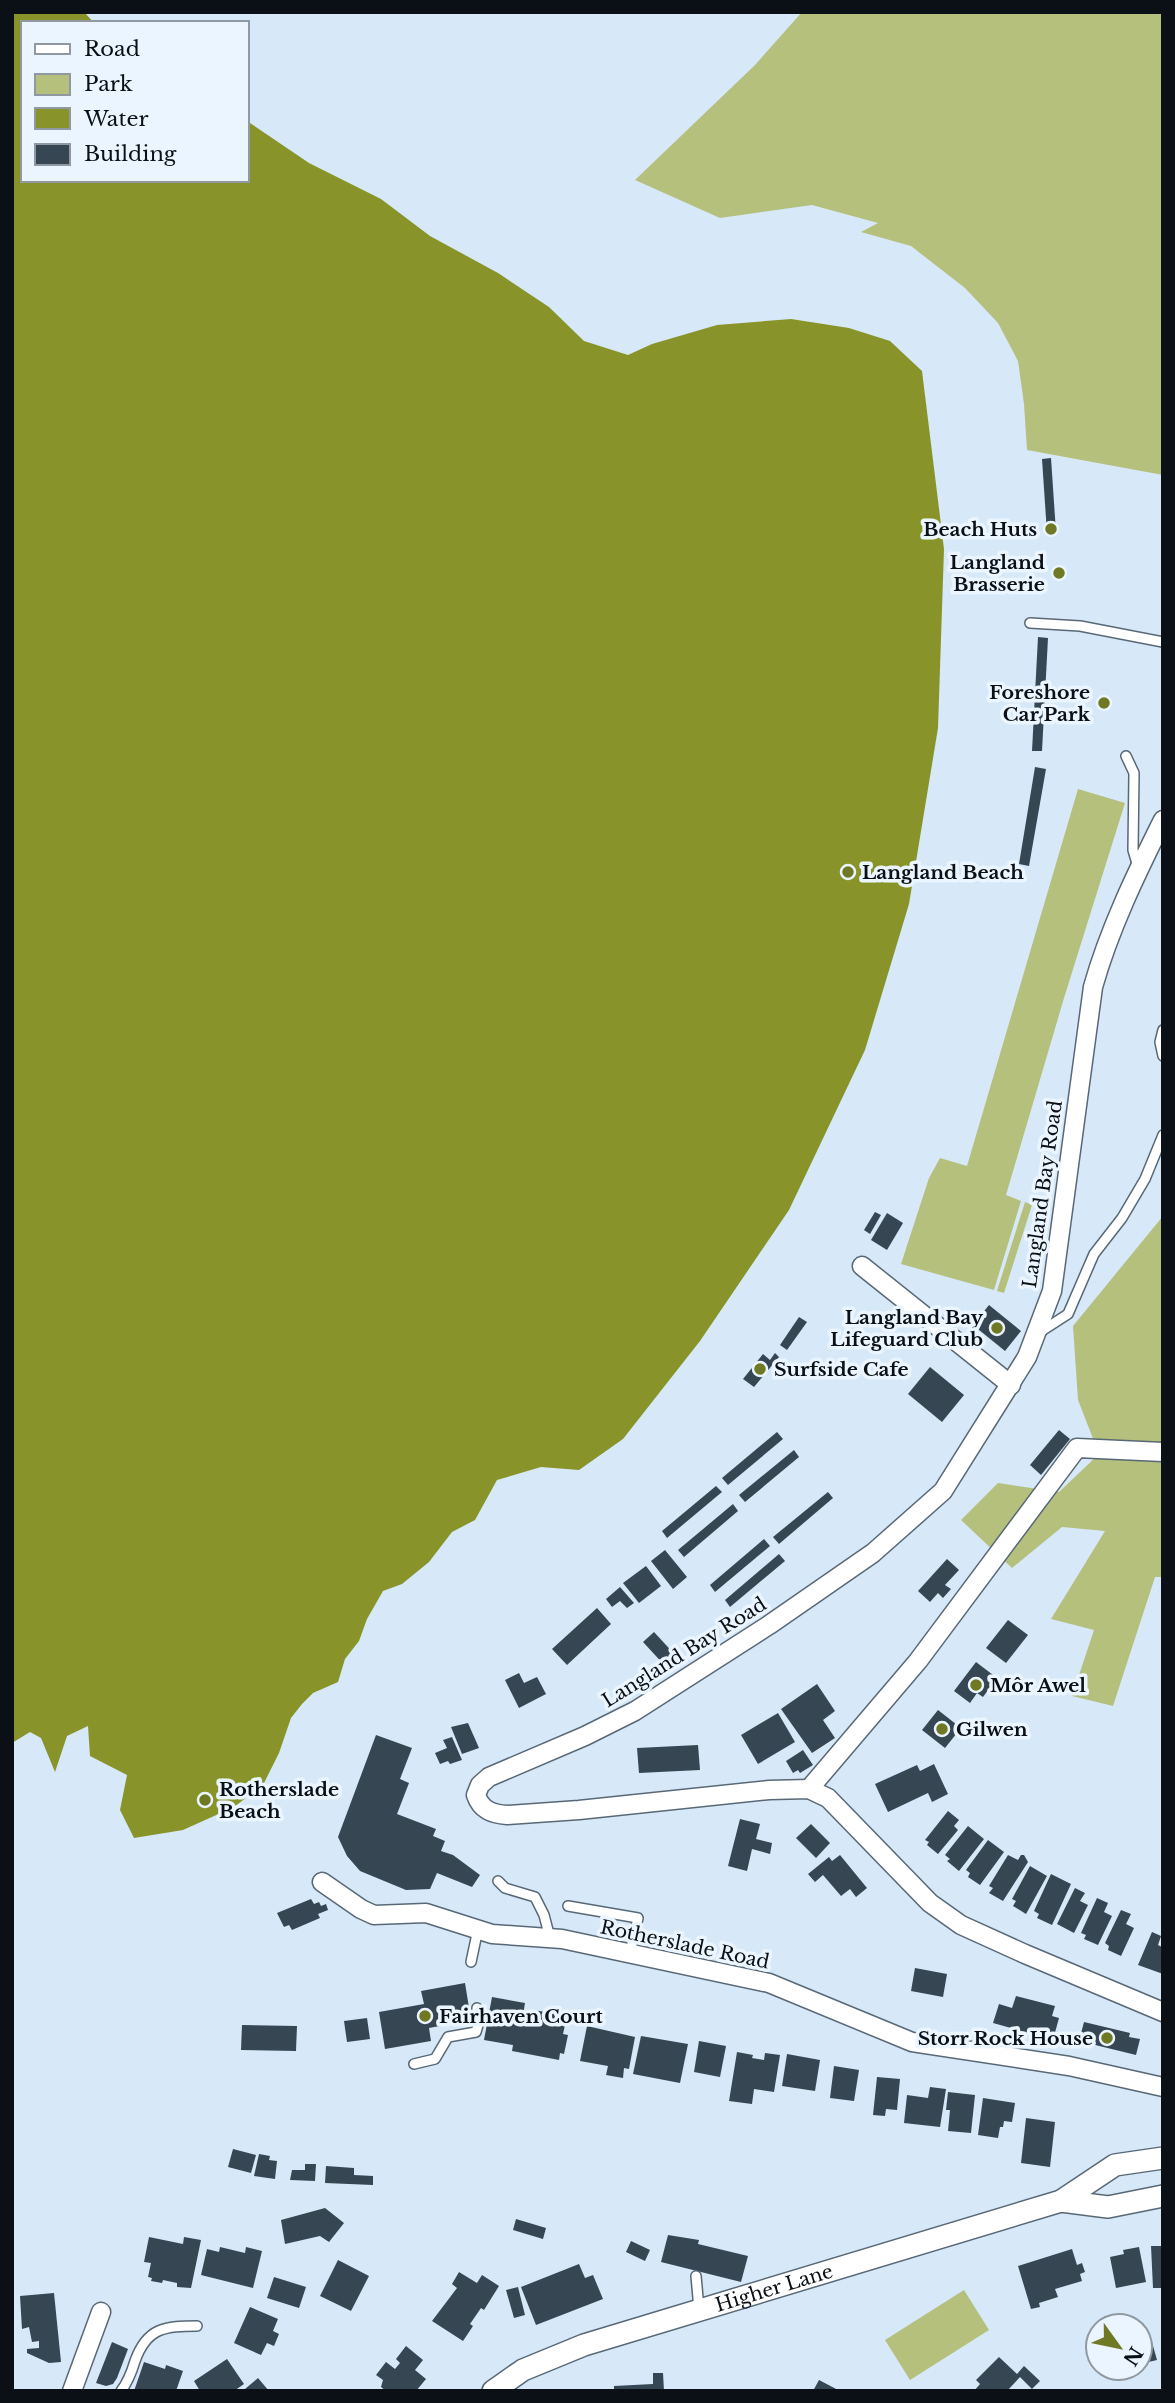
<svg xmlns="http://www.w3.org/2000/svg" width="1175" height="2403" viewBox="0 0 1175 2403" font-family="'Libre Baskerville',serif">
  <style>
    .green { fill: #b5c07d }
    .water { fill: #88942a }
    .building { fill: #374653 }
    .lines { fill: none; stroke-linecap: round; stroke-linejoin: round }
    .service-casing { stroke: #586876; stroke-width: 12 }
    .minor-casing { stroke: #586876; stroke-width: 21 }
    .tertiary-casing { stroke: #586876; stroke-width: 24 }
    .service { stroke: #fff; stroke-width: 9 }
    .minor { stroke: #fff; stroke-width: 18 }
    .tertiary { stroke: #fff; stroke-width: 21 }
    .poi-dot { fill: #6f7924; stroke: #eaf5ff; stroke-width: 2.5 }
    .labels { text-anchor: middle; stroke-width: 7; stroke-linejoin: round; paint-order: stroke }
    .poi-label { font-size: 19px; font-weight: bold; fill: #0a1015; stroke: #eaf5ff; text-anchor: start }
    .street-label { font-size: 19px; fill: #0a1015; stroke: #eaf5ff }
  </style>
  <rect width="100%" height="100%" fill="#d7e8f9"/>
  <g class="green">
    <path d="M802,12h361v463l-136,-25 -3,-46 -6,-43 -20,-38 -33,-35 -54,-42 -50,-14 17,-9 -66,-18 -92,13 -85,-38 120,-115z"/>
    <path d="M1078,789l47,14 -61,195 -58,197 15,6 -27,89 -93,-26 28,-86 11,-20 27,8z"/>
    <path d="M1025,1202l7,3 -28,88 -7,-2z"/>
    <path d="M1163,1216v361h-8l-42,129 -41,-10 22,-66 -43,-11 54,-88 -43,-4 -50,41 -51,-48 37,-37 61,9 40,-38 -21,-54 -5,-74z"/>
    <path d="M964,2290l25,40 -79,50 -25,-40z"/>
  </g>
  <path class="water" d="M12,12h79l-5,2 8,9h-71v157h224v-59l62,42 72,36 49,37 68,37 51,34 35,34 44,14 24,-11 65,-19 74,-6 58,9 41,13 32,30 22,178 -6,179 -29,176 -44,146 -76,160 -89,131 -77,98 -44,31 -38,-3 -44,13 -22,40 -23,12 -23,30 -27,22 -19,7 -16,28 -8,22 -14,18 -7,23 -25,11 -11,11 -11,14 -12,35 -16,32 -29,22 -51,23 -49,8 -14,-28 7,-35 -37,-19 -2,-30 -21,10 -12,36 -14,-34 -11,-6 -18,11z"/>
  <g class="building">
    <path d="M1051,458l5,74 -9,1 -5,-74z"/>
    <path d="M1038,637l10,1 -6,113h-10z"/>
    <path d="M1035,767l11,2 -17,97 -10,-2z"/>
    <path d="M875,1212l6,3 -11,19 -6,-4z"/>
    <path d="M887,1213l16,10 -16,27 -16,-10z"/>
    <path d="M989,1305l32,26 -16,20 -32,-26z"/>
    <path d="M799,1317l8,5 -20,28 -7,-5z"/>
    <path d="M775,1353l4,4 -25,30 -11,-8 20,-25 7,6z"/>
    <path d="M930,1367l34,28 -22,27 -34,-28z"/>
    <path d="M1059,1430l11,9 -29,36 -11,-10z"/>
    <path d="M777,1432l6,7 -55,46 -6,-7z"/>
    <path d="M794,1450l5,7 -54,45 -6,-7z"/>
    <path d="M716,1486l6,6 -55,46 -5,-7z"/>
    <path d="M828,1492l5,6 -54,46 -6,-7z"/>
    <path d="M733,1504l5,7 -54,46 -6,-7z"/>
    <path d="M764,1539l6,7 -55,46 -5,-7z"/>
    <path d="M665,1550l22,27 -14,12 -22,-28z"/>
    <path d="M779,1554l6,7 -55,46 -5,-7z"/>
    <path d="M947,1559l12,11 -14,15 6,4 -8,9 -5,-5 -8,9 -12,-11z"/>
    <path d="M646,1566l15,20 -22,17 -16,-20z"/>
    <path d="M620,1587l14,16 -7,5 -7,-7 -8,6 -6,-8z"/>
    <path d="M597,1608l14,16 -44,41 -15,-16z"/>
    <path d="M1008,1620l20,15 -22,28 -20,-15z"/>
    <path d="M654,1632l24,26 -11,10 -24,-26z"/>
    <path d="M976,1662l21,16 -14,19 -6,-4 -7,10 -16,-12z"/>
    <path d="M519,1673l5,10 13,-6 9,17 -27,14 -14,-28z"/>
    <path d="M817,1684l18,27 -12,9 12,18 -23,15 -31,-44z"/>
    <path d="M938,1710l23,18 -16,20 -23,-18z"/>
    <path d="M778,1713l17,29 -37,22 -17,-29z"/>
    <path d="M468,1723l11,25 -17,6 -11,-27z"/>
    <path d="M376,1735l36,13 -12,31 9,4 -12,31 39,15 -3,7 12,5 -4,10 12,4 27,20 -8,12 -35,-14 -7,16 -24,1 -46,-19 -13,-15 -9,-19z"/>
    <path d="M452,1737l10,23 -12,4 -2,-3 -8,3 -5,-11 12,-5 -4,-8z"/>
    <path d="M698,1745l2,25 -61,3 -2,-25z"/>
    <path d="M803,1750l10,15 -13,8 -2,-3 -5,3 -7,-12z"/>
    <path d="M934,1764l14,30 -16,8 -4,-9 -40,19 -13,-28 42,-19 3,6z"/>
    <path d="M948,1811l11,9 -5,6 4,4 -20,24 -11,-9 2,-3 -4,-2z"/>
    <path d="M740,1819l20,5 -4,15 16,4 -2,11 -18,-5 -5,22 -19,-5z"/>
    <path d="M811,1824l19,19 -14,15 -20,-20z"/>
    <path d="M968,1826l16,13 -25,32 -12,-10 3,-2 -5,-4z"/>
    <path d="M988,1840l16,12 -24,33 -12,-8 2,-4 -4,-3z"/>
    <path d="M840,1855l27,33 -11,9 -6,-8 -9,7 -18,-21 -8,7 -7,-8 21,-17 3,4z"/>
    <path d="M1008,1855l10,5 3,-5h3l4,7 -25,39 -14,-8 4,-5 -4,-2z"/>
    <path d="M1030,1866l17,10 -21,38 -13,-8 3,-5 -4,-2z"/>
    <path d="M1051,1874l20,10 -19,41 -15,-7 2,-4 -5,-3z"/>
    <path d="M1075,1888l10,5 -5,8 8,4 -14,28 -17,-9z"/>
    <path d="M1097,1898l11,5 -4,9 8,4 -14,29 -14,-6 2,-4 -5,-2z"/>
    <path d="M311,1899l3,5 5,-2 2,4 5,-2 2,6 -10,4 2,4 -28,12 -3,-5 -5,2 -7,-14z"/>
    <path d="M1121,1910l10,4 -5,10 8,4 -13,28 -13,-6 1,-4 -4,-3z"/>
    <path d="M1152,1932l9,4 -3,9 4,2 -1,5 2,1v21l-25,-9z"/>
    <path d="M915,1968l32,6 -4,23 -32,-6z"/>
    <path d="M465,1983l6,37 -42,8 2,13 -46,8 -6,-37 45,-8 -3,-13z"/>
    <path d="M1016,1996l39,10 -3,10 7,2 -6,22 -60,-17 6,-19 13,4z"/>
    <path d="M492,1997l33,6 -2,12 10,2 1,-7 33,6 -4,18 5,1 -4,19 -4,-1 -1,7 -47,-9 1,-6 -29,-5z"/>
    <path d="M367,2018l3,21 -23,3 -3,-21z"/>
    <path d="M1084,2022l46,11 -1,4 11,2 -4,16 -57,-14z"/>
    <path d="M242,2025l55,1 -1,25 -55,-1z"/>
    <path d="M587,2026l48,11 -6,32 -5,-1 -1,10 -17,-3 2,-9 -28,-5z"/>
    <path d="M641,2036l47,8 -8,39 -47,-9z"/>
    <path d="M699,2041l27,5 -6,31 -26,-5z"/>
    <path d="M737,2052l16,3 -1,3 12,2 1,-7 15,2 -6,37 -20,-3 -2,15 -23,-3z"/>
    <path d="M787,2054l33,6 -5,31 -33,-5z"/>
    <path d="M834,2066l25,4 -5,31 -24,-3z"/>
    <path d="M877,2077l23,2 -3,31 -11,-1 -1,7 -12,-1z"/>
    <path d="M930,2087l16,2 -6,38 -36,-4 3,-28 21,3z"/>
    <path d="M948,2092l27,3 -4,38 -23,-2 2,-21h-4z"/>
    <path d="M983,2098l32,5 -3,19 -8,-1 -1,6h-3l-2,11 -20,-3z"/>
    <path d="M1026,2118l29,4 -5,45 -29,-4z"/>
    <path d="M233,2149l23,6 -5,18 -23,-6z"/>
    <path d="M259,2154l11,2 -1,4 8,1 -2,18 -21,-3z"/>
    <path d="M305,2164h11l-1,17 -25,-1 2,-10h13z"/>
    <path d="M326,2166l28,2v7l19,1v9l-48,-2z"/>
    <path d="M325,2208l19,15 -15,19 -9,-6 -35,8 -4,-24z"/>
    <path d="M516,2219l30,9 -3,11 -30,-9z"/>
    <path d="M668,2235l31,5 -1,4 50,12 -7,26 -80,-20z"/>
    <path d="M149,2237l34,7 1,-7 17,3 -10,48 -14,-1v-4l-14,-3 -1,3 -11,-2 1,-3 -4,-1 3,-14 -7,-1z"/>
    <path d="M631,2241l19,9 -5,11 -19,-9z"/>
    <path d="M1151,2246h12v42h-10z"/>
    <path d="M220,2247l25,6 1,-6 16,4 -9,37 -52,-13 6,-26 12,3z"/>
    <path d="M1139,2247l7,35 -30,6 -6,-31 14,-3 -1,-4z"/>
    <path d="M1072,2249l5,16 5,-2 3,9 -5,2 2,7 -27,8 3,8 -19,6 1,4 -9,2 -13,-43z"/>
    <path d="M338,2260l31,16 -18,35 -31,-15z"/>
    <path d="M579,2264l6,14 8,-3 10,24 -67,26 -15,-38z"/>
    <path d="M459,2272l18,11 5,-8 17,11 -15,24 -3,-2 -11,16 3,2 -10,15 -31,-20 25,-33 -5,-4z"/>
    <path d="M274,2277l32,10 -7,21 -32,-10z"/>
    <path d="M518,2287l7,28 -11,3 -8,-28z"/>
    <path d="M54,2293l7,69 -12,1 -22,-10v-4l12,-1v-7l-7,1 -3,-15 -7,2 -2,-33z"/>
    <path d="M250,2307l28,12 -5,12 6,3 -5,12 -7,-3 -6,12 -27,-12z"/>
    <path d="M1150,2335l7,25 -17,4v-27z"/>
    <path d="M112,2342l16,7 -11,29 -4,6 -7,2 -10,-3z"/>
    <path d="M406,2346l17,14 -8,10 11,9 -10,12h-30l-5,-4 2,-7 -7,-5 10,-13 9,7 5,-6 -4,-4z"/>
    <path d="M999,2357l18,17 7,-8 16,15 -8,8 -12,-12 -13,14 -4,-2 -2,2h-27l6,-7 -4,-4z"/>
    <path d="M227,2359l17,25 -10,7h-34l-6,-10z"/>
    <path d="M144,2362l21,7 1,-4 17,6 -7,20h-42z"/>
    <path d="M653,2373h10l1,18h-50v-5l39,-2z"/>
    <path d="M258,2378l11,13 -24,-2z"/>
    <path d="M819,2380l21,11h-27z"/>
  </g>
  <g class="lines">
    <g class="service-casing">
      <g id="service">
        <path d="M1030,623l50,3 83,16"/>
        <path d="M1126,756l8,17 -1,77 5,17"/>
        <path d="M1163,1030l-3,12 3,14"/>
        <path d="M1037,1334l31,-20 26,-60 28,-36 23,-39 18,-44"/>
        <path d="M498,1881l7,7 30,9 9,18 6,23"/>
        <path d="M568,1906l70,12 -8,35"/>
        <path d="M471,1962l7,-33"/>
        <path d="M414,2064l21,-5 13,-22 28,-5 2,-7 -1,-17"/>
        <path d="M696,2276l3,33"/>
        <path d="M121,2391c7,-9 11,-20 14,-30 12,-34 31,-35 62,-35"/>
      </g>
    </g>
    <g class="minor-casing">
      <g id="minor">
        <path d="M1163,820c-27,54 -54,110 -70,167l-41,304 -25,66 -84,134 -70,62 -104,72 -134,86 -50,25 -96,41 -9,8 -4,10c5,15 16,19 31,20l72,-5 190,-20 40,-1 19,9 102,105 31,22 64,29 138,58"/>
        <path d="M862,1266l149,119"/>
        <path d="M809,1789l109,-128 159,-213 86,4"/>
        <path d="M322,1882l39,27 13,6 52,-2 66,21 70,5 207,44 143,59 157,24 94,21"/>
        <path d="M72,2391l29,-79"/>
      </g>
    </g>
    <g class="tertiary-casing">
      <g id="tertiary">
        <path d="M1061,2201l47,6 55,-11"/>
        <path id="s1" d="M493,2391l30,-21 61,-25 477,-144 54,-36 48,-7"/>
      </g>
    </g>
    <use href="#service" class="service"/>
    <use href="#minor" class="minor"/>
    <use href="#tertiary" class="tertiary"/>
  </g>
  <g class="poi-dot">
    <circle cx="1051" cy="529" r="7"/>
    <circle cx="1059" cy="573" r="7"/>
    <circle cx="1104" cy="703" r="7"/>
    <circle cx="848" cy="872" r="7"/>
    <circle cx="997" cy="1328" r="7"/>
    <circle cx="760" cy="1369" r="7"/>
    <circle cx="976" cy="1685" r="7"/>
    <circle cx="942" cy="1729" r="7"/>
    <circle cx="205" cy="1800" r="7"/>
    <circle cx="425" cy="2016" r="7"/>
    <circle cx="1107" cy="2038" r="7"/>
  </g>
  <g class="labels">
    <g class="poi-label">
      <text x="1037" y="536" text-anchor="end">Beach Huts</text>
      <text x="1045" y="569" text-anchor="end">Langland<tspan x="1045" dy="22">Brasserie</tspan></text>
      <text x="1090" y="699" text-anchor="end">Foreshore<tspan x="1090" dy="22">Car Park</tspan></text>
      <text x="862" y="879">Langland Beach</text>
      <text x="983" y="1324" text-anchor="end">Langland Bay<tspan x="983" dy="22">Lifeguard Club</tspan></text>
      <text x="774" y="1376">Surfside Cafe</text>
      <text x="990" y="1692">Môr Awel</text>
      <text x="956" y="1736">Gilwen</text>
      <text x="219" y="1796">Rotherslade<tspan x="219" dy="22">Beach</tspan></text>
      <text x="439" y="2023">Fairhaven Court</text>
      <text x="1093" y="2045" text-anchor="end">Storr Rock House</text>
    </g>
    <g class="street-label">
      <text transform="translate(1042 1194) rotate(-82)" y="7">Langland Bay Road</text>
      <text transform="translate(684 1652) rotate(-32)" y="7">Langland Bay Road</text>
      <text transform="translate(685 1944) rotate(12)" y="7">Rotherslade Road</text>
      <text dy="7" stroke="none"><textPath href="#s1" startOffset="301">Higher Lane</textPath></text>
    </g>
  </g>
  <rect width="1175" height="2403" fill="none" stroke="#0a1015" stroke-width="28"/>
  <rect x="21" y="21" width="228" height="161" fill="#eaf5ff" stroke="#9099a1" stroke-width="2"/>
  <rect x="35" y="44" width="35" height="10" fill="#ffffff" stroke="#9099a1" stroke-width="2"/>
  <text x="84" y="56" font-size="21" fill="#0a1015">Road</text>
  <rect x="35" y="74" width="35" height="21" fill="#b5c07d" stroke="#9099a1" stroke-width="2"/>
  <text x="84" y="91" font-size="21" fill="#0a1015">Park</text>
  <rect x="35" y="108" width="35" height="21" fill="#88942a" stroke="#9099a1" stroke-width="2"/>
  <text x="84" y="126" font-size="21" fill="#0a1015">Water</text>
  <rect x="35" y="144" width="35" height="21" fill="#374653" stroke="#9099a1" stroke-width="2"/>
  <text x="84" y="161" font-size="21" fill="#0a1015">Building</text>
  <g transform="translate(1119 2347) rotate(123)"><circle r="33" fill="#eaf5ff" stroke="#9099a1" stroke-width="2"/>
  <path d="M0-5L12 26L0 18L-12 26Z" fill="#6f7924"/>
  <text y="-10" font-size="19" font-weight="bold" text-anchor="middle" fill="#0a1015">N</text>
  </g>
</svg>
